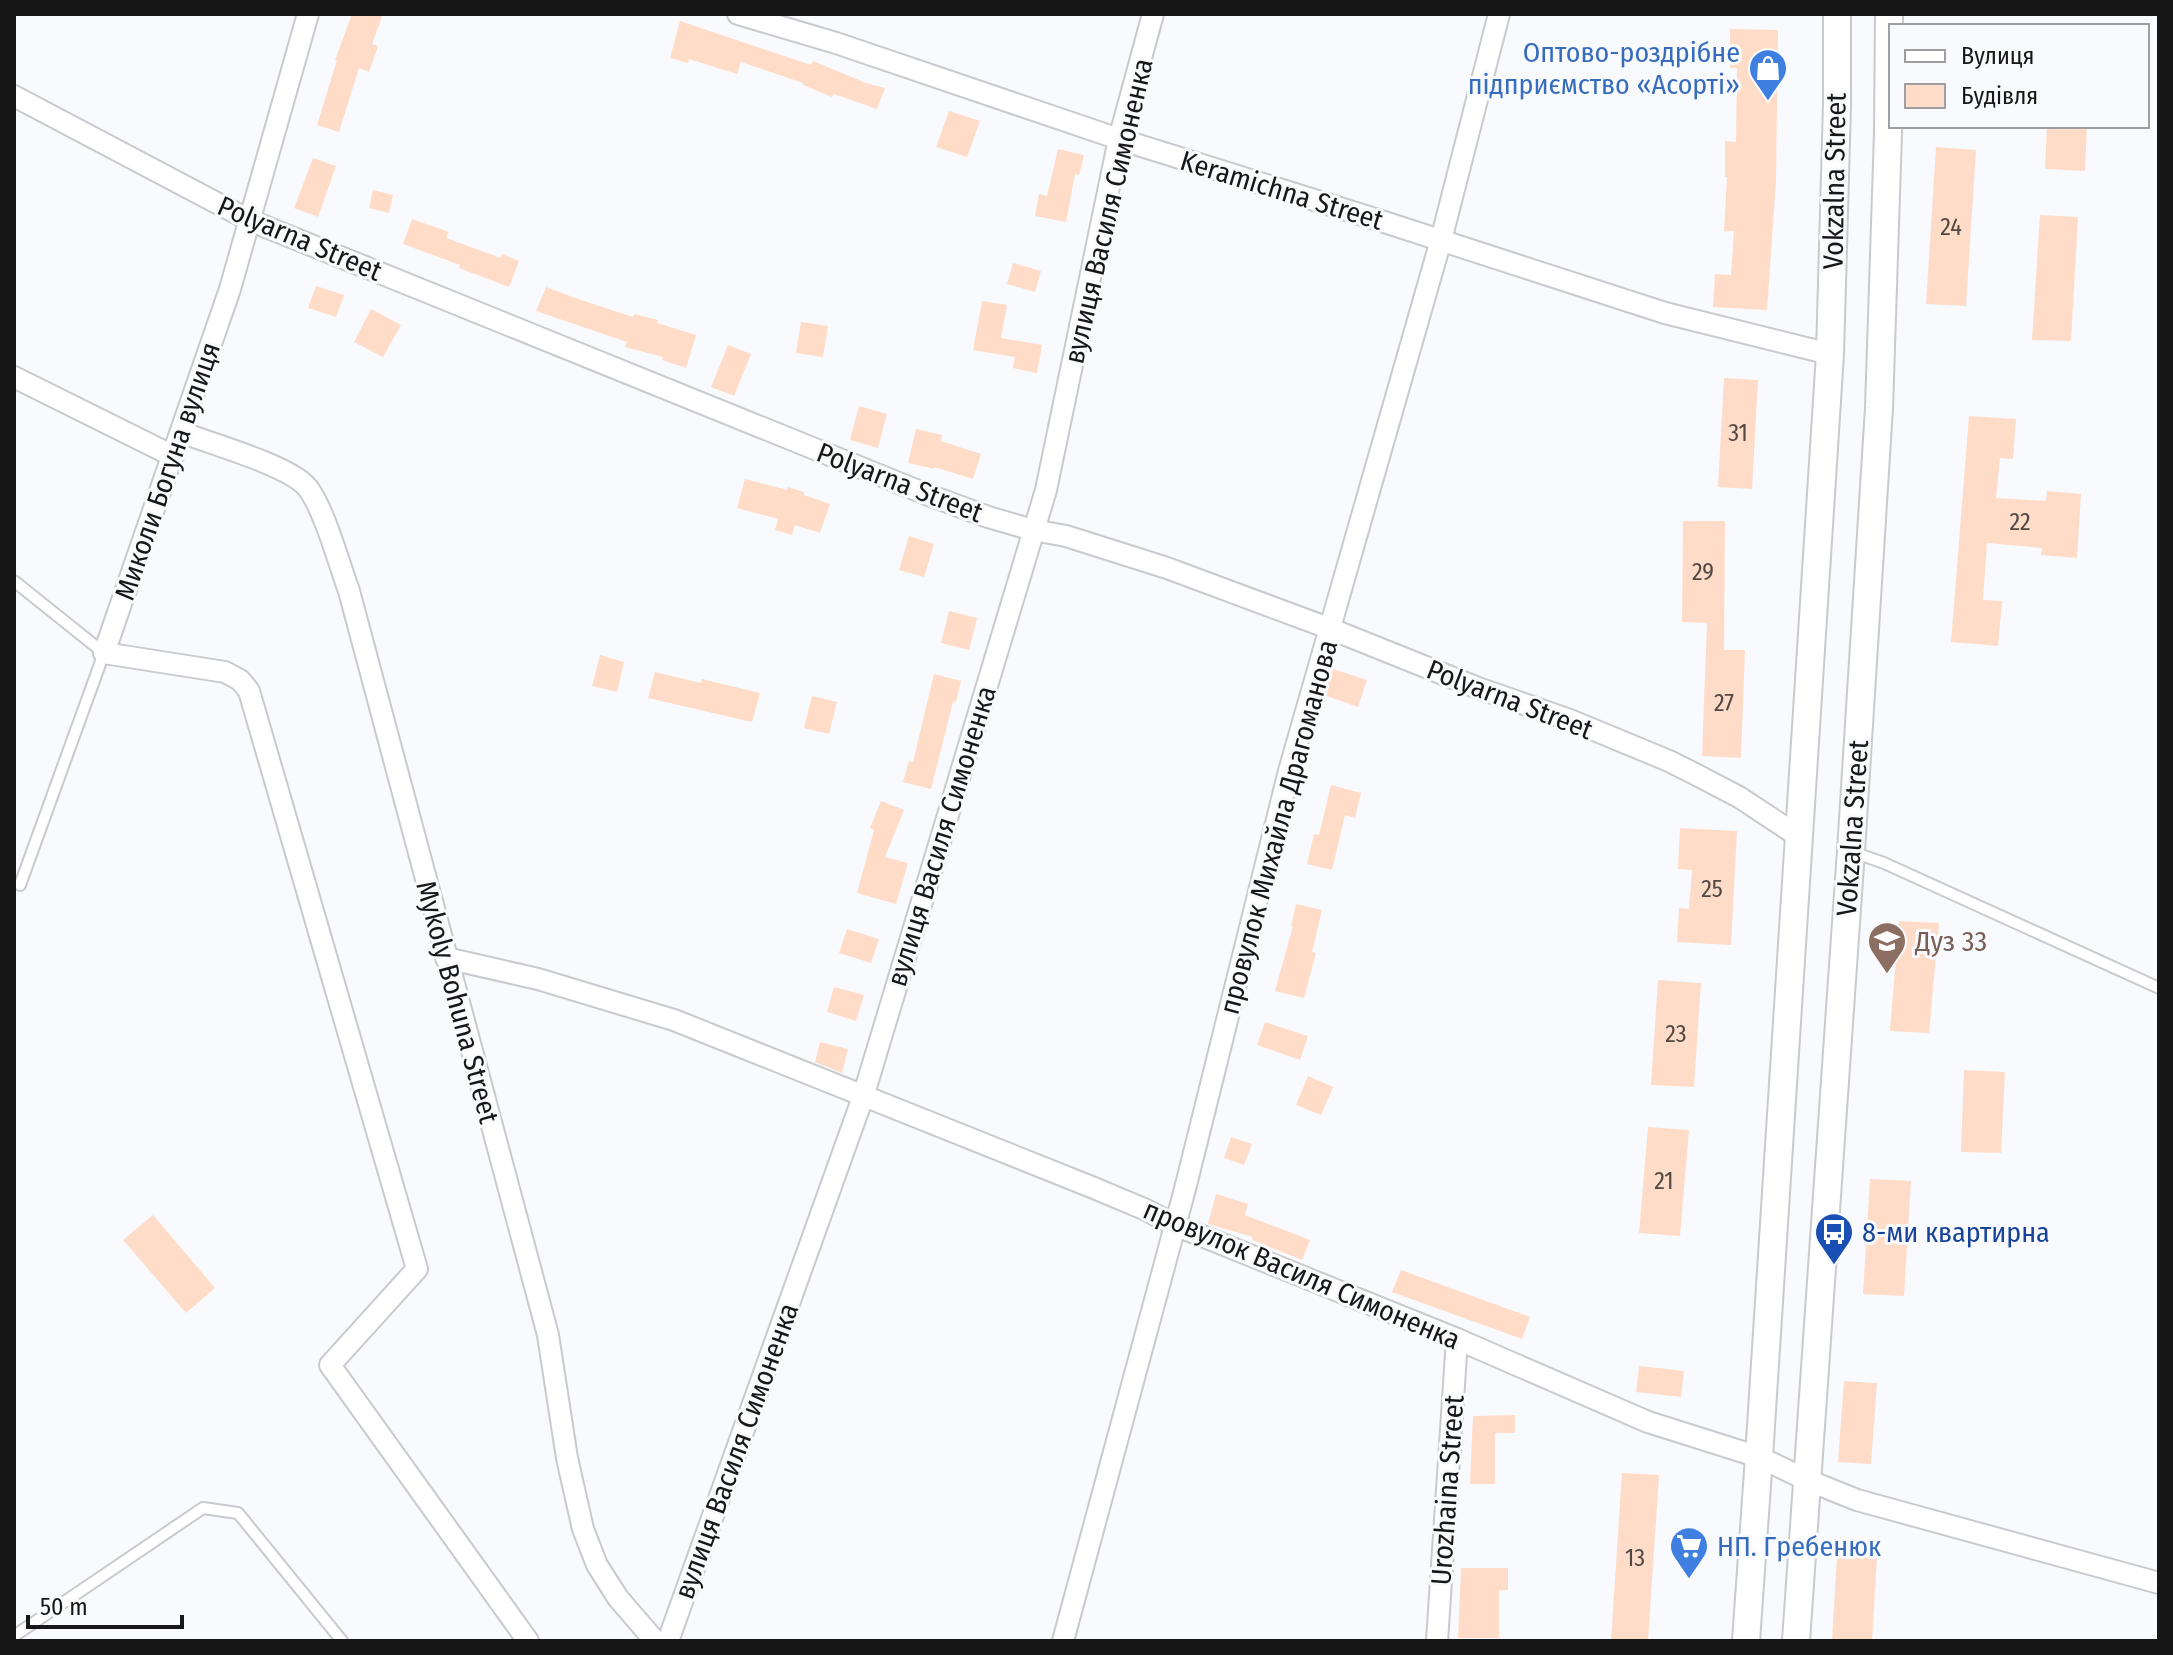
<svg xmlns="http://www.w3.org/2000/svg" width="2173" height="1655" viewBox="0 0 2173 1655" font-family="'Fira Sans Condensed',sans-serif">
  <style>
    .building { fill: #ffdcc8 }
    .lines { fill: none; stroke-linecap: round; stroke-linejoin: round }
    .service-casing { stroke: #c9cace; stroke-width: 14 }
    .minor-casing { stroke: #c9cace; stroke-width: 24 }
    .tertiary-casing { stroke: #c9cace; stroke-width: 30 }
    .service { stroke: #fff; stroke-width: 10 }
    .minor { stroke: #fff; stroke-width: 20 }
    .tertiary { stroke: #fff; stroke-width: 26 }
    .labels { text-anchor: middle; stroke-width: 6; stroke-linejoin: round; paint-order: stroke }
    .number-label { font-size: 24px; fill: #514844 }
    .shop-label { font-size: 28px; fill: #366cbe; stroke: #f9fafd; text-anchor: end }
    .street-label { font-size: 28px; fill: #171718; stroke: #f9fafd }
    .education-label { font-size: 28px; fill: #785e54; stroke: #f9fafd; text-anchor: start }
    .transit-label { font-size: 28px; fill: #164399; stroke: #f9fafd; text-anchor: start }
  </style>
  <rect width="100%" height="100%" fill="#f9fafd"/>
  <g class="building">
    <path d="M352,14h31l-11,30 6,2 -9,26 -10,-4 -20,64 -22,-7 20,-65h-2z"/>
    <path d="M680,21l131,44 2,-4 53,22 19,5 -8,21 -43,-15 -2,3 -29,-12v-2l-62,-21 -4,12 -48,-15 -1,4 -18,-5z"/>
    <path d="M1730,29l48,1 -2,151 -9,129 -54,-3 2,-33 16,1 3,-44h-10l3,-54h-2v-36l11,1 1,-74h-7z"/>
    <path d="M949,111l31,10 -13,36 -31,-10z"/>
    <path d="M2047,126h40l-2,45 -40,-2z"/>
    <path d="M1936,147l40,3 -10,156 -40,-2z"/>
    <path d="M1058,149l26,6 -5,20 -4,-1 -9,48 -31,-6 4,-22 8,2z"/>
    <path d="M313,158l23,8 -18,51 -24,-9z"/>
    <path d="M373,190l20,5 -4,18 -20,-5z"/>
    <path d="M2040,215l38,2 -7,124 -39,-1z"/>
    <path d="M412,219l37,13 -3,6 55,20 1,-4 17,7 -10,26 -50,-19 1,-3 -57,-21z"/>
    <path d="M1013,263l28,8 -6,21 -28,-8z"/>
    <path d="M316,286l28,9 -8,22 -28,-9z"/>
    <path d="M546,287l32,12 55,18 1,-3 24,6 -1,3 39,12 -10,33 -24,-8 1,-3 -38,-10 2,-5 -91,-31z"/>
    <path d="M982,301l25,4 -6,33 41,7 -5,28 -24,-5 2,-11 -42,-7z"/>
    <path d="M371,309l30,16 -18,32 -29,-15z"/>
    <path d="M801,322l27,4 -5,31 -27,-4z"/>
    <path d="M728,345l23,9 -17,42 -23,-9z"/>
    <path d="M1724,378l34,2 -6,109 -34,-2z"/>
    <path d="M859,406l28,8 -9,34 -28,-8z"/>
    <path d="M1969,416l47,3 -3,40 -13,-1 -4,40 50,3 1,-10 34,3 -4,64 -36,-3 1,-7 -55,-5 -4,57 19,1 -4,45 -47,-4z"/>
    <path d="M916,429l26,6 -1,6 40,13 -8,25 -39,-12v2l-26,-6z"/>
    <path d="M745,479l42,11 1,-3 16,5v3l26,9 -10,29 -25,-8 -3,10 -17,-5 3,-11 -41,-11z"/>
    <path d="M1683,521h42l-1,129h21l-4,108 -39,-2 5,-133 -25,-1z"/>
    <path d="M909,536l25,8 -10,33 -25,-7z"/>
    <path d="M949,611l28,7 -8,32 -28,-7z"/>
    <path d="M600,655l24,7 -7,30 -25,-6z"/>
    <path d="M1333,669l34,11 -9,27 -34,-12z"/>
    <path d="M655,672l46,11 1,-4 58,14 -8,29 -104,-24z"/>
    <path d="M934,674l27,7 -5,21h-3l-22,87 -28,-7 6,-21 4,1z"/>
    <path d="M812,696l25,6 -8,32 -25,-6z"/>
    <path d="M1331,785l30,8 -6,25 -10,-3 -13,55 -25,-6 7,-30 5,1z"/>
    <path d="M881,801l23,9 -19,47 23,6 -12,41 -39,-11 17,-63 -4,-2z"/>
    <path d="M1680,828l57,3 -6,114 -54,-3 2,-34 10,1 3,-39 -14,-1z"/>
    <path d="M1296,904l26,6 -10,42 4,1 -12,45 -29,-7 18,-65h-2z"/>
    <path d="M1899,921l40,2 -10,110 -39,-2z"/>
    <path d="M847,929l32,10 -8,24 -32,-10z"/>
    <path d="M1658,980l43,3 -7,104 -43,-2z"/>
    <path d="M834,987l30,8 -8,26 -29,-9z"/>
    <path d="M1265,1022l43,14 -8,24 -43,-15z"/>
    <path d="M820,1042l28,7 -6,24 -27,-11z"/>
    <path d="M1964,1070l41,2 -4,81 -40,-1z"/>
    <path d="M1308,1076l25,11 -12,28 -25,-10z"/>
    <path d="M1648,1127l41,3 -9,106 -41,-3z"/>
    <path d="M1231,1137l21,7 -8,21 -20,-7z"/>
    <path d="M1870,1179l41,2 -7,115 -41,-2z"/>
    <path d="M1216,1194l32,10 -3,11 65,25 -8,20 -50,-20 1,-3 -45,-13z"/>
    <path d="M153,1215l62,73 -29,25 -63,-73z"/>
    <path d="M1401,1270l129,47 -8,22 -130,-47z"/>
    <path d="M1639,1366l45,5 -3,26 -45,-5z"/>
    <path d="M1844,1381l33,2 -6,81 -33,-2z"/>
    <path d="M1515,1415v18h-20v51h-25l3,-68z"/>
    <path d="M1622,1473l37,2 -11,166h-37z"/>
    <path d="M1838,1538l40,3 -6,100h-40z"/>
    <path d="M1461,1568h47v22h-9v48h-41z"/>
  </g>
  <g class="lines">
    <g class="service-casing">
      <g id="service">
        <path d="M14,581l90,72 -84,232"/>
        <path d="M1853,852l31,11 275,125"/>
        <path d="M14,1636l189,-128 35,5 104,128"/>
      </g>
    </g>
    <g class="minor-casing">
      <g id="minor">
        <path d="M308,14l-78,275 -126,364 121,19 15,8 9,11 168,578 -87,96 198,276"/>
        <path d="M738,14l98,29 283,96 256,80 290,94 165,41"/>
        <path d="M14,96l235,124 677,274 62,23 45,13 33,6 101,32 164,61 147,59 92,32 99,41 24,12 46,24 59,39"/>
        <path d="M14,377l159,79"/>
        <path d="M181,432c30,12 107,33 126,55 17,21 32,77 42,104l199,744 19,123 16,71 14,36 21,33 37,43"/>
        <path d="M446,958l92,21 136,41 420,168 50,21 31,16 282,114 191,83 111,35 48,23 50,20 302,83"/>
        <path d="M668,1641l195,-544 183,-607 73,-351 34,-125"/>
        <path d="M1063,1641l122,-452 104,-418 152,-531 58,-226"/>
        <path d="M1437,1641l20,-302"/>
      </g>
    </g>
    <g class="tertiary-casing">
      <g id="tertiary">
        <path d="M1746,1641l13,-184 71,-1103 7,-249v-91"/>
        <path d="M1796,1641l55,-790 28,-443 9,-275 1,-119"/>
      </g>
    </g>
    <use href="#service" class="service"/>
    <use href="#minor" class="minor"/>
    <use href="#tertiary" class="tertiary"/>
  </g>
  <defs>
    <g id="shop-pin" transform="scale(2)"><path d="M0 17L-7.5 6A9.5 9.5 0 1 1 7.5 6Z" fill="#3f7fe0" stroke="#f9fafd"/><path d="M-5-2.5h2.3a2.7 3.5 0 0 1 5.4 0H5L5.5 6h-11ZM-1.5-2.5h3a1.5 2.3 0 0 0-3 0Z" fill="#fff"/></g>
    <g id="school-pin" transform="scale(2)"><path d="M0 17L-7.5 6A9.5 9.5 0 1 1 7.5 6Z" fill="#8d6e63" stroke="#f9fafd"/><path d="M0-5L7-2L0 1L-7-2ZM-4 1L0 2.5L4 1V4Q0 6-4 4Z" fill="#fff"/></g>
    <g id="bus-pin" transform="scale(2)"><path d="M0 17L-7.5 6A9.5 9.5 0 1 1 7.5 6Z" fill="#1a4fb4" stroke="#f9fafd"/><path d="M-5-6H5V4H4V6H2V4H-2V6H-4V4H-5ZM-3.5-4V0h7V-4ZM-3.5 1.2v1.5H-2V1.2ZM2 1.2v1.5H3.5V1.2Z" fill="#fff"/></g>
    <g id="supermarket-pin" transform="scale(2)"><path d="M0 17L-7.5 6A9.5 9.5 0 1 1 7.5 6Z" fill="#3f7fe0" stroke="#f9fafd"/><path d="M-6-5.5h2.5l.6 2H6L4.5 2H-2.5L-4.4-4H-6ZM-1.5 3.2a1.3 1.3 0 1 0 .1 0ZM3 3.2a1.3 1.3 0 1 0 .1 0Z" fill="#fff"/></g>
  </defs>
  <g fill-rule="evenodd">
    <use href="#shop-pin" x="1768" y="68"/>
    <use href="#school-pin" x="1887" y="941"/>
    <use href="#bus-pin" x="1834" y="1232"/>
    <use href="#supermarket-pin" x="1689" y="1546"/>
  </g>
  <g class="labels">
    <g class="number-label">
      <text x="1951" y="235">24</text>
      <text x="1738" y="441">31</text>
      <text x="2020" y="530">22</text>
      <text x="1703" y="580">29</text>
      <text x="1724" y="711">27</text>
      <text x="1712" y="897">25</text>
      <text x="1676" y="1042">23</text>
      <text x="1664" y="1189">21</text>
      <text x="1635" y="1566">13</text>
    </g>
    <g class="shop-label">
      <text x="1740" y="62">Оптово-роздрібне<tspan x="1740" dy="32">підприємство «Асортi»</tspan></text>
      <text x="1717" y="1556" text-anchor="start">НП. Гребенюк</text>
    </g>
    <g class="street-label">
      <text transform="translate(1834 181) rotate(-89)" y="10">Vokzalna Street</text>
      <text transform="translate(1282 190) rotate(17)" y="10">Keramichna Street</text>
      <text transform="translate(1108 211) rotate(-77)" y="10">вулиця Василя Симоненка</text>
      <text transform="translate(300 238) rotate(23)" y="10">Polyarna Street</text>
      <text transform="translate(167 471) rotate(-71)" y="10">Миколи Богуна вулиця</text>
      <text transform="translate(900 482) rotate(21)" y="10">Polyarna Street</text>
      <text transform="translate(1510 699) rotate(21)" y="10">Polyarna Street</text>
      <text transform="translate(1278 827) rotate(-75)" y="10">провулок Михайла Драгоманова</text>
      <text transform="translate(1852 828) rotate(-86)" y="10">Vokzalna Street</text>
      <text transform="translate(941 836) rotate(-73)" y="10">вулиця Василя Симоненка</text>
      <text transform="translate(458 1002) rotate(75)" y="10">Mykoly Bohuna Street</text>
      <text transform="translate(1302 1274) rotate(23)" y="10">провулок Василя Симоненка</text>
      <text transform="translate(736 1451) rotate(-70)" y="10">вулиця Василя Симоненка</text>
      <text transform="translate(1447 1490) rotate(-86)" y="10">Urozhaina Street</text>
    </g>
    <g class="education-label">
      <text x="1915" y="951">Дуз 33</text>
    </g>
    <g class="transit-label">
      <text x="1862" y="1242">8-ми квартирна</text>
    </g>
  </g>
  <rect width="2173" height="1655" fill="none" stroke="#171718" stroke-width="32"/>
  <rect x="1889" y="24" width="260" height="104" fill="#f9fafd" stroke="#9f9fa1" stroke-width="2"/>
  <rect x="1905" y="50" width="40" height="12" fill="#ffffff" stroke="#9f9fa1" stroke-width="2"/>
  <text x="1961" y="64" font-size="24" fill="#171718">Вулиця</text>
  <rect x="1905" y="84" width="40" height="24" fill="#ffdcc8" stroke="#9f9fa1" stroke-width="2"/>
  <text x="1961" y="104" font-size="24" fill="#171718">Будівля</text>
  <path d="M28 1615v12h154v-12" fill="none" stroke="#171718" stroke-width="4"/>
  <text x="40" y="1615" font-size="24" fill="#171718" stroke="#f9fafd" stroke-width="6" paint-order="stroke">50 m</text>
</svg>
